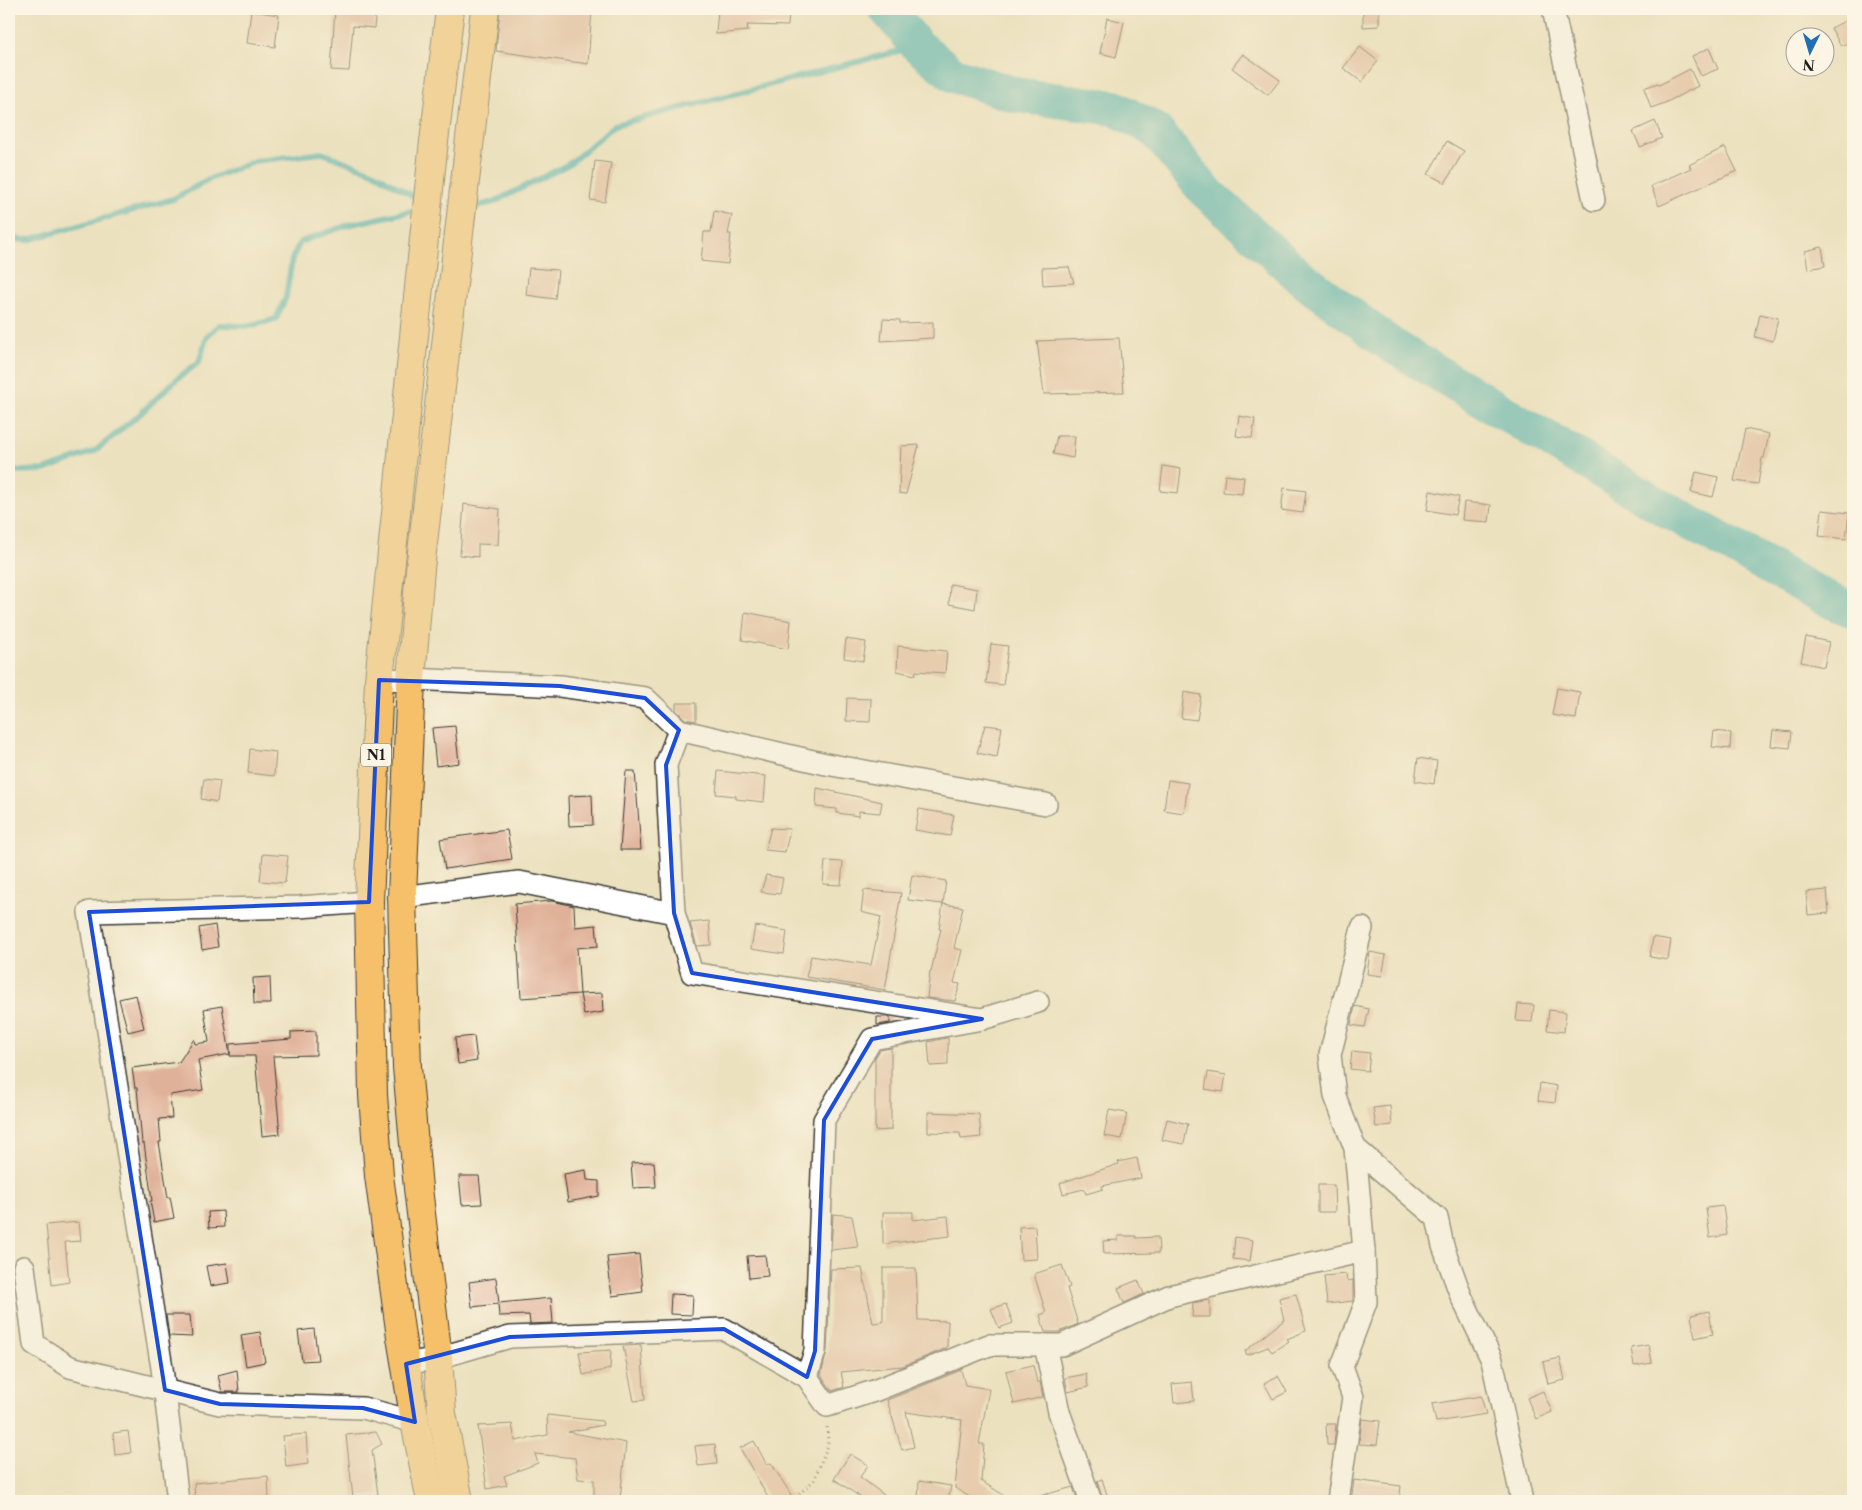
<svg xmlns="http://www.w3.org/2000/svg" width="1862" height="1510" viewBox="0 0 1862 1510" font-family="'Libre Caslon Text',serif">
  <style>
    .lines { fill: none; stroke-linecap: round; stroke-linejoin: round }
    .stream { stroke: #39abb1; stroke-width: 6 }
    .river { stroke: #39abb1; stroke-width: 36 }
    .building { fill: #e0b199 }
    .street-casing { stroke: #3b3a34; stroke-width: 24 }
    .primary-casing { stroke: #3b3a34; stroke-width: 30 }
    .path { stroke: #3b3a34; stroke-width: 3; stroke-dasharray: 1 4; stroke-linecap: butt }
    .street { stroke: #fff; stroke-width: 21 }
    .primary { stroke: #f6c06b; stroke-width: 28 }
    .marked { fill: none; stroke: #1d4ed8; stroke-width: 4; stroke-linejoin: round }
    .labels { text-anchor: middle; stroke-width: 5; stroke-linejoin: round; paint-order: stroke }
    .shield { fill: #fcf5e5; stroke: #5f5d58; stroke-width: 1 }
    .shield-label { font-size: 14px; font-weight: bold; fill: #1c1c1c }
  </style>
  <rect width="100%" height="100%" fill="#fcf5e5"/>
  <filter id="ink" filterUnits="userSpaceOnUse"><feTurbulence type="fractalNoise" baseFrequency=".02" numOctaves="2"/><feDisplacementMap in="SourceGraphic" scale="10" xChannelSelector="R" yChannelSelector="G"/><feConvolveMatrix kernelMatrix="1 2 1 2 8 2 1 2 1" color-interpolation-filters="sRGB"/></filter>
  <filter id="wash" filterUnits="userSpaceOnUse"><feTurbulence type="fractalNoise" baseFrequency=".0096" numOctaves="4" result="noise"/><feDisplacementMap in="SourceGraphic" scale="20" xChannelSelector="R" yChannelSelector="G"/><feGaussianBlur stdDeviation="1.12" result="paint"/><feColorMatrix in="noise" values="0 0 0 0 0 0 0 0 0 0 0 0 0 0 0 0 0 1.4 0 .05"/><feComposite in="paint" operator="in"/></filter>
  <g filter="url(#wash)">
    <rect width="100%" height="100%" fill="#ece1bf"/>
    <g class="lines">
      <g class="stream">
        <path d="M470,208l24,-6 75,-38 46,-39 303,-79"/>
        <path d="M9,239l19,1 145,-41 39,-21 43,-17 67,-8 51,19 43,26 4,5"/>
        <path d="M9,469l10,2 25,-1 51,-19 45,-37 38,-36 21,-16 8,-26 12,-11 31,1 26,-7 10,-22 6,-38 8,-17 48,-17 73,-16"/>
      </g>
      <path class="river" d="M886,9l32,37 36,29 62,20 99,13 40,22 50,61 94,85 92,69 267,160 175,97 20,8"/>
    </g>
    <g id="blocks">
      <g class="building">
        <path d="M335,9h41l-2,19 -21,-2 -4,45 -18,-1z"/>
        <path d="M500,9h92l-4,55 -92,-13z"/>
        <path d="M718,9h71l-1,17 -41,-1 1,6 -32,3z"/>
        <path d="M1363,9h16v17l-16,1z"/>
        <path d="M251,11l28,4 -4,32 -28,-4z"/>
        <path d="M1853,17v23l-12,6 -10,-18z"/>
        <path d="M1107,18l17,4 -8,35 -16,-4z"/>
        <path d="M1360,47l18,14 -16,21 -19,-14z"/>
        <path d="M1709,48l9,21 -17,7 -9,-20z"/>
        <path d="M1243,54l37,26 -12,15 -36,-27z"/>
        <path d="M1690,69l8,17 -33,17 -14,5 -7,-20 14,-5 1,2z"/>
        <path d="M1655,121l7,17 -22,9 -7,-16z"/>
        <path d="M1447,141l17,10 -19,32 -17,-9z"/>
        <path d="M1725,147l12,24 -78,35 -8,-20 40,-18 -2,-3z"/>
        <path d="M595,161l16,2 -6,39 -15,-2z"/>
        <path d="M714,211l18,4 -4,19h3l-3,30 -27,-3 3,-29h7z"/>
        <path d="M1822,247l3,19 -17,3 -3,-18z"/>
        <path d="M1069,267l5,16 -31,2 -1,-17z"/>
        <path d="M529,268l29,2 -3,29 -29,-4z"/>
        <path d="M1760,314l18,4 -5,23 -18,-4z"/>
        <path d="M883,319l17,1v3l33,-1v16l-52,3z"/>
        <path d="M1119,338l5,54 -80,2 -7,-53z"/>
        <path d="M1239,416l16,3 -3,19 -16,-2z"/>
        <path d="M1745,429l24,5 -5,24h-2l-4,26 -24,-3z"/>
        <path d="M1057,436h18l-2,22 -20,-4z"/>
        <path d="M919,445l-13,49 -7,-1 2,-47z"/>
        <path d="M1163,466l18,3 -3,24 -18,-2z"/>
        <path d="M1696,472l22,5 -5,20 -22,-5z"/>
        <path d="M1225,475l19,2 -2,17 -19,-2z"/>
        <path d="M1284,488l22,3 -3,22 -22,-3z"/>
        <path d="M1430,491l29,6 -4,18 -28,-5z"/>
        <path d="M1464,502l27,3 -2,17 -27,-2z"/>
        <path d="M464,504l36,5 -2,36 -20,-1v13l-18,-2z"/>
        <path d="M1822,510l27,3 -3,26 -27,-3z"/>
        <path d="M950,584l27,5 -2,20 -26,-5z"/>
        <path d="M745,612l46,9 -3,28 -46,-9z"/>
        <path d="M1806,637l23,5 -5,25 -23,-5z"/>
        <path d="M846,639l20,3 -3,19 -19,-3z"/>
        <path d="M991,644l17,2 -5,39 -17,-2z"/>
        <path d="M898,646l49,5 -2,22 -29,-2 -1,4 -18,-4z"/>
        <path d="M1557,688l23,4 -4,27 -24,-4z"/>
        <path d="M1184,692l17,3 -4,25 -16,-2z"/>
        <path d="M847,698l24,1 -1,23 -24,-1z"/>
        <path d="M676,703h20v18l-11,-2 -9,-9z"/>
        <path d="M985,725l17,2 -5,30 -20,-4z"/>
        <path d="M455,726l4,37 -23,3 -4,-38z"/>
        <path d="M1773,730l19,2 -2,16 -19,-2z"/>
        <path d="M1714,731l17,2 -1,16 -18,-2z"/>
        <path d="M250,749l26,3 -2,24 -26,-3z"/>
        <path d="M1418,758l19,3 -3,23 -19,-3z"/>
        <path d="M626,771h9l6,79h-21z"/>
        <path d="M718,771l48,5 -2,26 -28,-3v-3l-20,-2z"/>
        <path d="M204,779l16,2 -3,21 -16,-3z"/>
        <path d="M1168,780l20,3 -4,30 -20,-3z"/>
        <path d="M817,788l65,14 -2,11 -21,-2v5l-22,-3v-4l-21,-2z"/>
        <path d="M592,795l1,30 -24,1 -1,-30z"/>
        <path d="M919,809l35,6 -4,21 -35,-6z"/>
        <path d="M771,828l19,1 -5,23 -20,-2z"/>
        <path d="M507,830l5,29 -67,10 -5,-30z"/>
        <path d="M263,854l25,2 -3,27 -25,-2z"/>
        <path d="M825,861l18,1 -2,23 -18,-1z"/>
        <path d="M766,875l17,3 -3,16 -19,-2z"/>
        <path d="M912,875l34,6 -3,23 -35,-4z"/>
        <path d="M864,890l37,3 -16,97 -79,-13 5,-21 60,9 10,-48 -20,-5z"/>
        <path d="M1827,890l2,23 -21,2 -2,-23z"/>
        <path d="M552,901l22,5 1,21 21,-2 2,21 -21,2 3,46 -59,4 -6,-94z"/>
        <path d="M943,904l20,3 -9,41 8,2 -8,33 6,1 -5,17 -28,-3 3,-27h1l10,-42h-2z"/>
        <path d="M709,921l2,24 -14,1 -7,-23z"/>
        <path d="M215,925l3,22 -16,3 -3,-22z"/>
        <path d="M755,926l32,5 -3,23 -33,-5z"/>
        <path d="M1653,937l18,3 -3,20 -18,-3z"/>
        <path d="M1370,952l16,3 -4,21 -15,-2z"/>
        <path d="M270,977l1,27h-17l-1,-26z"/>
        <path d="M602,993l1,19 -19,3 -4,-21z"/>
        <path d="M136,995l8,33 -16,4 -9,-33z"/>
        <path d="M1518,1004l16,1 -2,17 -16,-1z"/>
        <path d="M222,1006l8,48 -32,6 5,30 -33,5 2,23 -13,1 2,23h-2l9,56 2,-1 4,21 -20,4 -4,-21h2l-8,-58h-2l-5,-55h-2l-3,-20 47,-6 15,-23 1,5 14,-2 -5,-33z"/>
        <path d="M1355,1006l14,3 -4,18 -14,-2z"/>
        <path d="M1549,1010l17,2 -2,20 -17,-2z"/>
        <path d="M877,1017h13v6l-13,2z"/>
        <path d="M316,1031v24l-43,1 7,78 -18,2 -7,-80h-25v-12l61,-5v-7z"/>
        <path d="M474,1036l3,25 -19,3 -3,-26z"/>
        <path d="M946,1038h2v27l-18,1 -2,-24z"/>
        <path d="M891,1048v82l-16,1v-73l5,-8z"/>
        <path d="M1352,1051l18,2 -2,18 -18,-2z"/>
        <path d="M1208,1072l18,3 -3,17 -18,-3z"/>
        <path d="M1540,1083l17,3 -2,17 -17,-2z"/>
        <path d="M1390,1106l2,19 -16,2 -3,-19z"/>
        <path d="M1109,1110l18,3 -5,26 -18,-3z"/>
        <path d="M928,1112l51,2 2,23 -20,2 -1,-6 -32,-1z"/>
        <path d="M1167,1119l21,5 -4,20 -22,-4z"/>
        <path d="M1137,1158l4,20 -39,8 1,3 -17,5 -2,-5 -21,5 -3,-11 59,-19 -1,-2z"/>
        <path d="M654,1162l2,25 -23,1 -2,-25z"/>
        <path d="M586,1170l1,10 12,1v15l-31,6 -4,-28z"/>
        <path d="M459,1176h20l3,28 -20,1z"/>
        <path d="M1318,1185h16l1,27h-17z"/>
        <path d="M1723,1206l4,29 -17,3 -4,-30z"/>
        <path d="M223,1211l1,16 -15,1 -1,-16z"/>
        <path d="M883,1212h30v8l35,-4 2,20 -67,8z"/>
        <path d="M833,1214l19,2 6,31 -27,3z"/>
        <path d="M79,1222l2,19 -16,1 4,40 -17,3 -6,-60z"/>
        <path d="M1035,1226l2,33 -16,1 -2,-33z"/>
        <path d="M1118,1236h18v2l22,-1 1,16 -55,1 -1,-13 15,-1z"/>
        <path d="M1235,1237l18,3 -3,21 -17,-2z"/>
        <path d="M639,1254l4,38 -31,4 -5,-39z"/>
        <path d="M765,1255l3,21 -19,2 -2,-22z"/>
        <path d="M227,1263l3,20 -20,3 -4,-20z"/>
        <path d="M1062,1265l8,22 -3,1 11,36 -19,8h-14l-5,-17 6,-2 -12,-39z"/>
        <path d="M862,1268l11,55 10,-1v-54h33l2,52 30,1 -1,27 -44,18 -62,6 3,15 -12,4 -11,-16 6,-24 4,-82z"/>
        <path d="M1346,1274l1,7 6,-1v21l-26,3 -3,-28z"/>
        <path d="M496,1278l3,25 52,-5 2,25 -23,1 -1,-9 -30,1 -1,-12 -26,3 -3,-25z"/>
        <path d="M1138,1280l6,14 -20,9 -6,-15z"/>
        <path d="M671,1294l22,1 -1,20 -22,-1z"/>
        <path d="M1296,1294l10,37 -19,8 2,2 -17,11 -4,-5 -21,8 -2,-4 39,-31 -5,-22z"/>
        <path d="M1210,1300v17h-18l1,-14z"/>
        <path d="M1006,1304l7,19 -14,5 -8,-19z"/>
        <path d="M1709,1311l4,23 -18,4 -4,-23z"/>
        <path d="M166,1315h24l2,22 -23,-1z"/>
        <path d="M314,1329l4,31 -16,1 -4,-30z"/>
        <path d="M260,1332l5,30 -19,4 -5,-31z"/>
        <path d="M641,1345l4,55 -11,1 -11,-55z"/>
        <path d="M1649,1345l3,18 -18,3 -3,-18z"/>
        <path d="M611,1350l-1,19 -27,6 -4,-23z"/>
        <path d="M1560,1358l5,22 -17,4 -5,-22z"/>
        <path d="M1033,1365l4,17h3l3,15 -29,7 -8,-33z"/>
        <path d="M237,1370l2,22h-17l-4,-17z"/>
        <path d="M961,1370l4,15 24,4 -10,55h5l-3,37 32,20h-37l-21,-13 7,-68 -56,-8 8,35 -12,3 -15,-50z"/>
        <path d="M1086,1374l2,13 -20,5 -3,-14z"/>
        <path d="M1278,1376l9,16 -14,7 -9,-16z"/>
        <path d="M1192,1382l2,19 -20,2 -2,-19z"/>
        <path d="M1543,1391l9,21 -16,7 -9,-21z"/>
        <path d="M1481,1396l5,18 -50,8 -4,-18z"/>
        <path d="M547,1415l55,6 1,4 -35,7 58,11 -6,56h-26v-19l-16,-1 -3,-21 -40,-4 3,9 -34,13 3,9 -20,4 -9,-63 34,-2 3,17 33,-6z"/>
        <path d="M1362,1419l18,2 -3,24 -18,-1z"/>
        <path d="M1326,1424h10l-2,21h-7z"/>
        <path d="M128,1431l3,22 -16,2 -2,-22z"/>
        <path d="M376,1432l6,12 -10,6 6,45 -25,3 -7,-63z"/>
        <path d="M306,1434l2,30 -22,3 -3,-31z"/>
        <path d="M754,1441l13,24 4,-2 24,38h-25l-30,-53z"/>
        <path d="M715,1444l2,20 -19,2 -3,-20z"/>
        <path d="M850,1454l18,11 -8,12 32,24h-26l-32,-22z"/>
        <path d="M268,1476l1,25h-74l-1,-18z"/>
        <path d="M1102,1479l7,22h-6l-6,-20z"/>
        <path d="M1354,1480l47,6 -2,15h-48z"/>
        <path d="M919,1481l32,5 -3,15h-30z"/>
        <path d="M1073,1487l5,14h-37l-1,-5z"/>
      </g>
    </g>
  </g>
  <g filter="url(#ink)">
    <use href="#blocks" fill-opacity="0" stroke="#3b3a34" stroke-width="1"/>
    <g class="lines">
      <g class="street-casing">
        <g id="street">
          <path d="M1553,9l41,191"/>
          <path d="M379,680l32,-1 149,7 85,12 34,32 147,34 220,40"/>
          <path d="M402,897l117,-15 155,31 18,60 290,46"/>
          <path d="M674,913l-8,-148 13,-35"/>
          <path d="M1355,1148l82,70 6,28 18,50 31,64 30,141"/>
          <path d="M24,1267l10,77 36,23 150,37 143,4 52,14"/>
          <path d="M1045,1345l14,67 32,89"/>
          <path d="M406,1364l32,-6 72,-21 214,-8 83,48 20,29 47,-15 115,-46h73l107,-49 195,-45 -9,-103 -20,-52 -5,-41 32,-127"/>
          <path d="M807,1377l8,-26 9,-231 48,-81 110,-20 56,-17"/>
          <path d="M178,1501l-16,-133 -73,-456 210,-5 70,-5"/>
          <path d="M1338,1501l15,-104 -11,-31 24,-64 -2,-51"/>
        </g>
      </g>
      <g class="primary-casing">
        <g id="primary">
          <path d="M431,1501l-16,-79 -14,-85 -22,-161 -6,-81 -4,-193 10,-222 54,-530 17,-141"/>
          <path d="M459,1501l-17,-87 -4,-56 -20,-170 -11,-121 -5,-170 9,-218 9,-110 65,-560"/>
        </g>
      </g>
      <path class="path" d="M792,1501l22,-21 14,-35 -1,-21"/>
      <use href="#street" class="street"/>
      <use href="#primary" class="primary"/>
    </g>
  </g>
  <path d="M0 0H1862V1510H0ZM379,680l181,6 85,12 34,32 -13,35 8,148 18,60 290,46 -110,20 -48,81 -9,231 -8,26 -83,-48 -214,8 -104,27 9,58 -52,-14 -143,-4 -55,-14 -76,-478 280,-10z" fill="#ece1bf" fill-opacity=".55" fill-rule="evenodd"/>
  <path class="marked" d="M379,680l181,6 85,12 34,32 -13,35 8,148 18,60 290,46 -110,20 -48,81 -9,231 -8,26 -83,-48 -214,8 -104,27 9,58 -52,-14 -143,-4 -55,-14 -76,-478 280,-10z"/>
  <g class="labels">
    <rect class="shield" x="361" y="743.5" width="30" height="23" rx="4"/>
    <g class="shield-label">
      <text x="376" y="760">N1</text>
    </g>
  </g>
  <rect width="1862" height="1510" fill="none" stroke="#fcf5e5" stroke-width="30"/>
  <g transform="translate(1810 52) rotate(185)"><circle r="24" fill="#fcf5e5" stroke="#a29e95"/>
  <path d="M0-4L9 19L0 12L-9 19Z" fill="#1f6fb2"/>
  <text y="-8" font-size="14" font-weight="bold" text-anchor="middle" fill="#1c1c1c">N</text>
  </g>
</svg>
